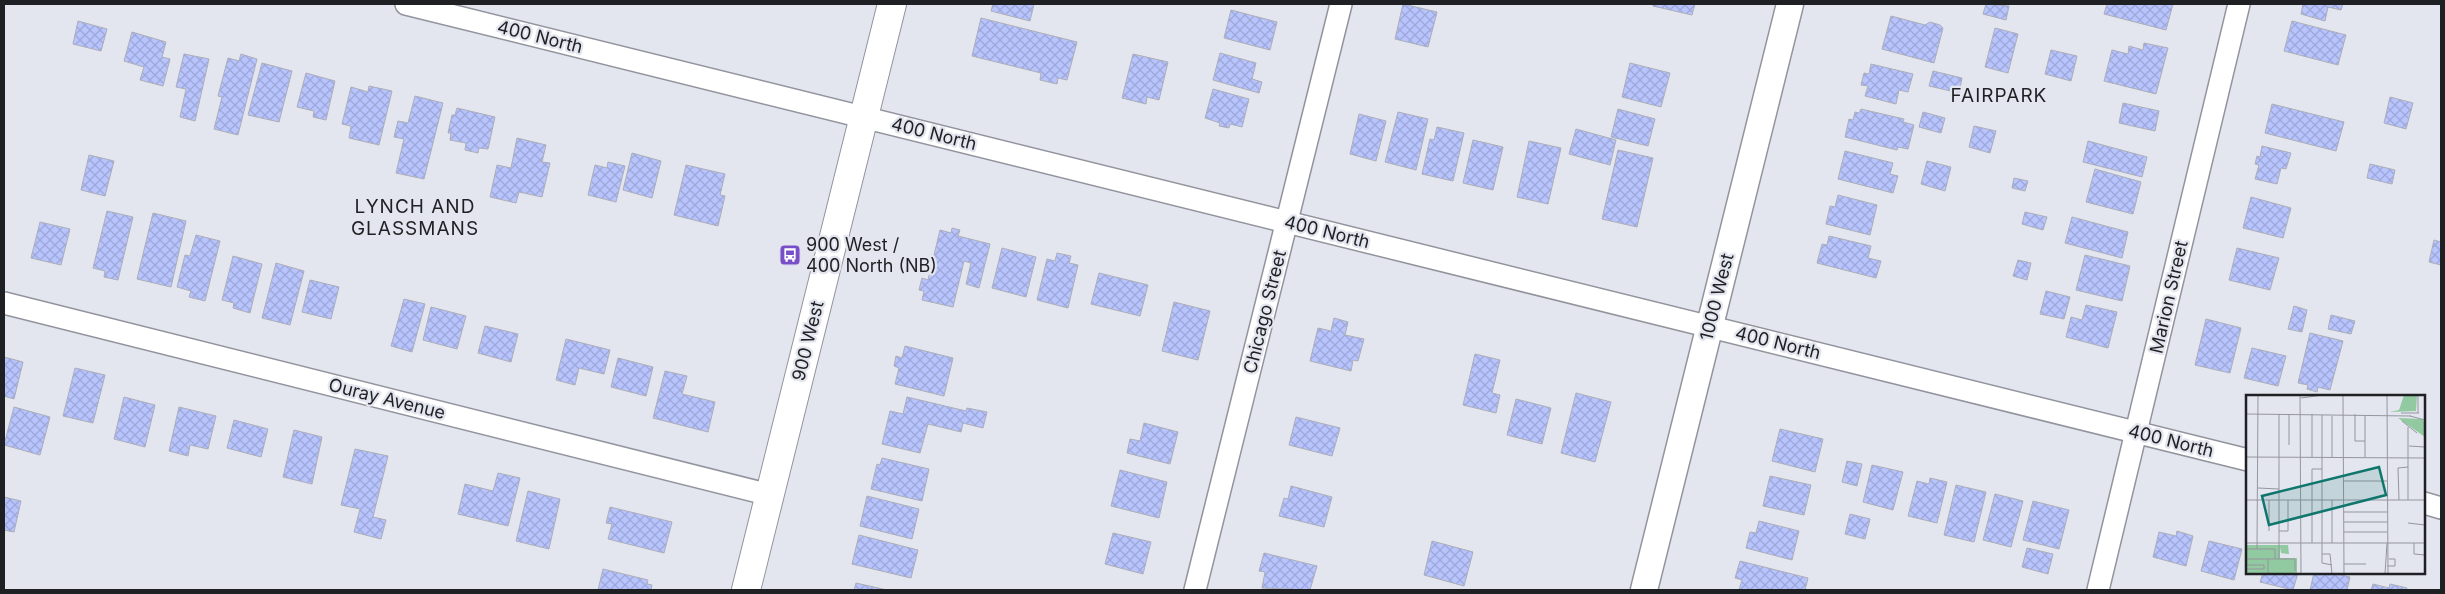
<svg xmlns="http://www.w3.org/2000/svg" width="2445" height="594" viewBox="0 0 2445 594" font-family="Inter,sans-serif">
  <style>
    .building { fill: url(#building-cross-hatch); stroke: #acaeb7 }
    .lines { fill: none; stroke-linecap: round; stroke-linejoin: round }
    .minor-casing { stroke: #92949d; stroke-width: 24 }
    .tertiary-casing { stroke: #92949d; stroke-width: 29 }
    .secondary-casing { stroke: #92949d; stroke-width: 30 }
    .minor { stroke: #fff; stroke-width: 21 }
    .tertiary { stroke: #fff; stroke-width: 26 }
    .secondary { stroke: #fff; stroke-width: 28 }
    .labels { text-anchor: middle; stroke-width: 4.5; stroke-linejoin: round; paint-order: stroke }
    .street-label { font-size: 18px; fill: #1f2023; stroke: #e3e5ef }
    .poi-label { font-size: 18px; fill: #1f2023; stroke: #e3e5ef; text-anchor: start }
    .neighbourhood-label { font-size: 19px; letter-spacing: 1px; fill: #1f2023; stroke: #e3e5ef }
    .inset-road { fill: none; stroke: #95969d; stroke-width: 1 }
    .view { fill: #0f766e; fill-opacity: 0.15; stroke: #0f766e; stroke-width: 2.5 }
    .inset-edge { fill: none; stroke: #1f2023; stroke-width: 2.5 }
  </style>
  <defs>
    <pattern id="building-cross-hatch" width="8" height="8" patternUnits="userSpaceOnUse" patternTransform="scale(1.25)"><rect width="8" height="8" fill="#b7c4fd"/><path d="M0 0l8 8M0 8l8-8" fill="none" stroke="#9da8d9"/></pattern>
  </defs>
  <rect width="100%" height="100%" fill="#e3e5ef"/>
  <g class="building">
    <path d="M993,4h41l-4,17 -39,-10z"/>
    <path d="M1403,4l34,8 -9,35 -33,-8z"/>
    <path d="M1653,4h42l-3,11 -39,-9z"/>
    <path d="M1986,4l23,2 -3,14 -23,-6z"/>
    <path d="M2107,4h66l-7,26 -62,-16z"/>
    <path d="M2303,4h40l-2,6 -13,-3 -3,14 -24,-7z"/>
    <path d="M1231,10l46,12 -7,28 -46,-12z"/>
    <path d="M1891,16l34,9 5,-3 10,3 3,3 -9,35 -52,-14z"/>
    <path d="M981,18l96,24 -10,38 -9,-2 -1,6 -17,-4 1,-7 -69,-17z"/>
    <path d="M78,21l29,8 -6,22 -28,-7z"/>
    <path d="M2292,21l54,14 -8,30 -54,-14z"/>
    <path d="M1995,28l23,6 -10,39 -23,-6z"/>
    <path d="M132,32l34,10 -4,15 8,2 -7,27 -23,-6 4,-13 -20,-6z"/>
    <path d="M2144,43l24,5 -12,46 -52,-13 8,-31 16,4 1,-8 14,4z"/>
    <path d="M2051,50l26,6 -6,25 -26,-7z"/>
    <path d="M1220,53l36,10 -4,16 10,3 -3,11 -46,-13z"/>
    <path d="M184,54l25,5 -14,62 -15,-4 6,-28 -10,-2z"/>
    <path d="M241,54l16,5 -19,76 -24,-6 8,-32 -4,-1 10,-38 11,3z"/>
    <path d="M1133,54l35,8 -9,38 -12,-3 -1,7 -24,-6z"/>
    <path d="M262,63l30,8 -13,51 -31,-7z"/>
    <path d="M1630,63l40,10 -9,34 -39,-10z"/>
    <path d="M1871,64l42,10 -5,18 -9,-2 -3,14 -31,-8 3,-10 -7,-1 3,-12 5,1z"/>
    <path d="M1933,71l29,7 -3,15 -30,-7z"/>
    <path d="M306,73l29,8 -9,39 -13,-3 1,-6 -17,-4z"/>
    <path d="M369,86l23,5 -13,54 -30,-7 2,-12 -9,-2 9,-37 17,5z"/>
    <path d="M1213,89l36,10 -7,28 -12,-3 -1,4 -10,-2 1,-3 -15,-5z"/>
    <path d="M415,96l28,7 -19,76 -28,-6 8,-34 -10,-2 4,-16 10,2z"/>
    <path d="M2390,97l23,6 -7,26 -22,-6z"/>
    <path d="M2123,103l36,8 -4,20 -36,-8z"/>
    <path d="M2272,104l72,18 -8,29 -71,-18z"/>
    <path d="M457,108l38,9 -7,32 -9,-1 -1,5 -13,-3 1,-7 -16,-3 1,-7h-3l4,-18h3z"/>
    <path d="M1618,109l37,10 -7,27 -37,-9z"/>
    <path d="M1861,109l43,10 -1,3 11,3 -6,24 -10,-2 -1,3 -52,-13 4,-18 4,1 2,-8 4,1z"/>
    <path d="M1398,112l30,7 -12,51 -31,-8z"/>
    <path d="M1923,112l22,6 -4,15 -22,-6z"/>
    <path d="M1359,114l27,7 -10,40 -26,-7z"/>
    <path d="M1974,126l22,5 -6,22 -21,-6z"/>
    <path d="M1437,127l27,6 -11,48 -31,-7 8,-35 4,1z"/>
    <path d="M1576,129l40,11 -6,25 -41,-11z"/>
    <path d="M517,138l29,7 -4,17 8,1 -8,34 -23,-5 -3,11 -26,-6 7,-32 14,3z"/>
    <path d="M1473,140l30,7 -10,43 -30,-7z"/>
    <path d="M1529,141l32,7 -13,56 -31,-7z"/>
    <path d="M2088,141l59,16 -5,20 -59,-15z"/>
    <path d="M2262,146l29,7 -5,16 -5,-1 -4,16 -22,-5 4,-14 -4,-1 2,-8 3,1z"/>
    <path d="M1618,150l35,8 -16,69 -35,-8z"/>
    <path d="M1845,151l48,12 -3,11 8,2 -5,17 -55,-14z"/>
    <path d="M632,153l29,8 -9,37 -29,-8z"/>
    <path d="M89,155l25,6 -9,35 -24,-6z"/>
    <path d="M1927,161l24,6 -6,24 -24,-7z"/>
    <path d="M608,162l17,4 -9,36 -28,-7 7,-30 12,3z"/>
    <path d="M2370,164l25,6 -3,14 -25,-6z"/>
    <path d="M686,165l39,9 -5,21 5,1 -7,30 -44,-11z"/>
    <path d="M2095,169l46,13 -8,32 -47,-12z"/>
    <path d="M2014,178l14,3 -3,10 -13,-3z"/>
    <path d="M1838,195l39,10 -7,30 -44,-11 4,-18 5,1z"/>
    <path d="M2251,197l40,11 -8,30 -40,-10z"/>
    <path d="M107,211l26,6 -15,63 -14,-3 1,-6 -12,-3z"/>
    <path d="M2025,212l22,5 -4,13 -21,-6z"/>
    <path d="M153,213l33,8 -15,66 -34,-8z"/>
    <path d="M2072,217l56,15 -6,26 -57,-15z"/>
    <path d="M40,222l30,7 -9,36 -30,-7z"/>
    <path d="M952,228l8,2 -2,6 32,8 -11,44 -13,-4 5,-21 -7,-2 -11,46 -31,-7 2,-9 -5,-1 3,-12 6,2 12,-50 11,3z"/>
    <path d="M196,235l24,6 -15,60 -16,-4 2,-6 -14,-4 8,-32 5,1z"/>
    <path d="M1829,236l42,10 -3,12 13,3 -5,17 -59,-15 5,-19 5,1z"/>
    <path d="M2434,240l7,2v23l-12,-3z"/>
    <path d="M1002,248l34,9 -10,40 -34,-9z"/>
    <path d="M2237,248l42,10 -9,32 -41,-10z"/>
    <path d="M1057,253l14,3 -2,7 9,2 -10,43 -31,-8 10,-41 8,2z"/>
    <path d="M2085,255l45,11 -8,35 -46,-11z"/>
    <path d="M233,256l29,8 -12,49 -17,-5 1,-5 -12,-3z"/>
    <path d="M2018,260l13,3 -4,17 -14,-4z"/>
    <path d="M276,263l28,8 -14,54 -28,-7z"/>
    <path d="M1099,273l49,12 -8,31 -49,-12z"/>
    <path d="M310,280l29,7 -8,32 -29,-7z"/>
    <path d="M2046,291l24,6 -6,22 -24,-5z"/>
    <path d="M404,299l21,5 -13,48 -21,-6z"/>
    <path d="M1174,302l36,9 -12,49 -36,-9z"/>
    <path d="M2086,305l31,7 -9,36 -42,-11 5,-20 11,3z"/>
    <path d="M2294,306l13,4 -5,22 -14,-3z"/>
    <path d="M431,307l35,9 -9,33 -34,-9z"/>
    <path d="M2331,315l24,6 -4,13 -23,-5z"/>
    <path d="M1334,318l14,4 -3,13 19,4 -6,22 -5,-1 -2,11 -41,-10 8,-33 13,3z"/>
    <path d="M2206,319l35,9 -11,45 -35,-8z"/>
    <path d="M485,326l33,8 -7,28 -33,-9z"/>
    <path d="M2310,333l33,8 -13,49 -12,-3 -1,5 -10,-3 1,-4 -10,-2z"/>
    <path d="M566,339l44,11 -6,24 -25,-6 -4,17 -19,-5z"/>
    <path d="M905,346l48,12 -9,38 -49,-12 4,-16 -5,-2 2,-10 6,2z"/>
    <path d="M2252,348l34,8 -8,30 -34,-8z"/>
    <path d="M1475,354l25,6 -8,33 8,2 -4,18 -33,-8z"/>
    <path d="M4,357l19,5 -9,37 -10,-3z"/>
    <path d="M618,358l35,9 -7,29 -35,-9z"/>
    <path d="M75,368l30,7 -12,48 -30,-7z"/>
    <path d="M665,371l22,5 -5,18 33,8 -7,30 -55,-14z"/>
    <path d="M1576,393l35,9 -16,60 -34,-9z"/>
    <path d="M124,397l31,8 -10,42 -31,-8z"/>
    <path d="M907,397l59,14 1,-3 20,4 -4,16 -20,-5 -2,9 -33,-8 -8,29 -38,-9 8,-33 13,3z"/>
    <path d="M1516,399l35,9 -9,36 -35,-9z"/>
    <path d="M14,407l36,10 -10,38 -36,-10z"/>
    <path d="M179,407l37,9 -8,33 -18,-4 -2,11 -19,-5z"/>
    <path d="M1296,417l44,11 -8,28 -43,-11z"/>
    <path d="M234,420l34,9 -7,28 -34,-9z"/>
    <path d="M1144,423l34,9 -8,32 -43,-11 3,-14 10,2z"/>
    <path d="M1780,429l43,10 -8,33 -43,-11z"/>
    <path d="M294,430l28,7 -10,47 -29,-7z"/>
    <path d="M355,449l33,7 -15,61 13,3 -5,19 -27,-7 6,-23 -19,-4z"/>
    <path d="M882,458l47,11 -7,32 -51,-12 6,-25 3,1z"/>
    <path d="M1847,461l15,3 -5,22 -15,-4z"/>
    <path d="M1872,465l31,7 -10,38 -30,-8z"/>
    <path d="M1120,470l47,12 -8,36 -48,-12z"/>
    <path d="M498,473l22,5 -12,48 -50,-12 7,-30 28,7z"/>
    <path d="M1770,476l41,9 -7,30 -41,-9z"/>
    <path d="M1930,478l17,4 -10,41 -29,-7 9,-35 12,3z"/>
    <path d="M1956,485l30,7 -12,50 -30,-7z"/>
    <path d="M1291,486l41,11 -8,30 -45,-11 5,-18 4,1z"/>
    <path d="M528,491l32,8 -11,50 -33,-8z"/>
    <path d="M1995,494l28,7 -12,46 -28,-7z"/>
    <path d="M867,496l52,13 -7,30 -52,-13z"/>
    <path d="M4,497l17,4 -7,31 -10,-2z"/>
    <path d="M2033,501l36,9 -10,39 -36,-9z"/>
    <path d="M610,507l62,15 -8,31 -56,-14 4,-15 -6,-1z"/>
    <path d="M1850,514l20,5 -5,20 -20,-5z"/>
    <path d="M1759,521l40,10 -7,29 -46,-12 4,-16 6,1z"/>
    <path d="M2177,531l16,5 -7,30 -33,-9 6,-25 17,4z"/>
    <path d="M1113,533l38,9 -8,32 -38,-10z"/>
    <path d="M859,535l59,15 -7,28 -59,-14z"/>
    <path d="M1432,541l41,11 -9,34 -40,-11z"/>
    <path d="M2209,541l33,8 -8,31 -33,-9z"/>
    <path d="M2027,548l26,6 -5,20 -26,-7z"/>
    <path d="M1264,553l53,13 -7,24 -48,-2 3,-16 -6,-1z"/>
    <path d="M1740,561l68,17 -3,12h-66l3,-10 -7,-2z"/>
    <path d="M603,569l45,11 -1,4 5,1 -1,5h-53z"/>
    <path d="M2263,573h35l-5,17 -33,-8z"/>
    <path d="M2314,573l15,2v-2h4l17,4 -3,13h-37z"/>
    <path d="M856,583l31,7h-33z"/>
    <path d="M2373,584l16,4 1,-4 17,4 -1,2h-35z"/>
  </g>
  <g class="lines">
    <g class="minor-casing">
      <g id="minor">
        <path d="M406,4l1842,456"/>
        <path d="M4,303l766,192"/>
        <path d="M2424,503l17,5"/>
        <path d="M1195,590l146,-586"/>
        <path d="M2098,590l141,-586"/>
      </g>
    </g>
    <g class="tertiary-casing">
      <path id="tertiary" d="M1644,590l146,-586"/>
    </g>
    <g class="secondary-casing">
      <path id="secondary" d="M746,590l146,-586"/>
    </g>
    <use href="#minor" class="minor"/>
    <use href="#tertiary" class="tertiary"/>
    <use href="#secondary" class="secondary"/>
  </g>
  <defs>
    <g id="bus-square" transform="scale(1.125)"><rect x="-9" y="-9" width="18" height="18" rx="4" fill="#794fc8" stroke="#e3e5ef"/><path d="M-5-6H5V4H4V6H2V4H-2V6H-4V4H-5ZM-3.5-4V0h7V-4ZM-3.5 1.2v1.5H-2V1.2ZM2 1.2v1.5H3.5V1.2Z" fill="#fff"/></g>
  </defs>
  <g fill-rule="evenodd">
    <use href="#bus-square" x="790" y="255"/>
  </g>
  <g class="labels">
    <g class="street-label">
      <text transform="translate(540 37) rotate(14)" y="6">400 North</text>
      <text transform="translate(934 134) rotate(14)" y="6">400 North</text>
      <text transform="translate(1327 232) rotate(14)" y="6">400 North</text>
      <text transform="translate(1717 297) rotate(-76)" y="6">1000 West</text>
      <text transform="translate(2169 297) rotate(-77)" y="6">Marion Street</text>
      <text transform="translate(1265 312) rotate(-76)" y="6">Chicago Street</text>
      <text transform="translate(808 341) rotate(-76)" y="6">900 West</text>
      <text transform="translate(1778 343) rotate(14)" y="6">400 North</text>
      <text transform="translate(387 399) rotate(14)" y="6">Ouray Avenue</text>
      <text transform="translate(2171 441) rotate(14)" y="6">400 North</text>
    </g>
    <g class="poi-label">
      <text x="806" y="251">900 West /<tspan x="806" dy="21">400 North (NB)</tspan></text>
    </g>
    <g class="neighbourhood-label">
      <text x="1999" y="102">FAIRPARK</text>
      <text x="415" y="213">LYNCH AND<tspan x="415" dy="22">GLASSMANS</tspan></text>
    </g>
  </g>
  <g transform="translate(2246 395)">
    <rect width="179" height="179" fill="#e3e5ef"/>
    <path d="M158,0h13l-1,16 -26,1 9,-2zM152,23l24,1 3,4v14zM0,150h42l1,9 -8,-1 -1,-6v11h17v16h-51z" fill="#91caa0"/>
    <path class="inset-road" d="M54,0l1,179M97,0l1,179M141,0l1,179M55,3l22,-3M155,18h18M172,18v-18M0,19l165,2M33,19v145M43,19v31M66,19v43M109,19v27h10M76,20v148l10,2M86,21v41M119,21v41M164,21l15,4M156,26l15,12M163,51l16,1M0,62l179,1M98,86h43M12,93l21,1M0,105h179M23,105v31M66,105v43M66,105v-31h10M86,105v43M153,105l-1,-32 10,-1M162,105v-73M98,117h43M98,127h43M162,128l17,2M33,136h9v-31M98,137h43M0,148h179M168,148v11l11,1M0,154h29v10M11,154l1,-154M76,159h8l2,20M0,164h22M98,169h22M0,170h18M141,171h8v-7h-6M0,174h18v-4M22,179v-15h27v12M139,179l2,-31"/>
    <path class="view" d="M133,72l7,28 -117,30 -7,-29z"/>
    <rect width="179" height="179" class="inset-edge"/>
  </g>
  <rect width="2445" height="594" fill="none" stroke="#1f2023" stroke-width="10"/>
</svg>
